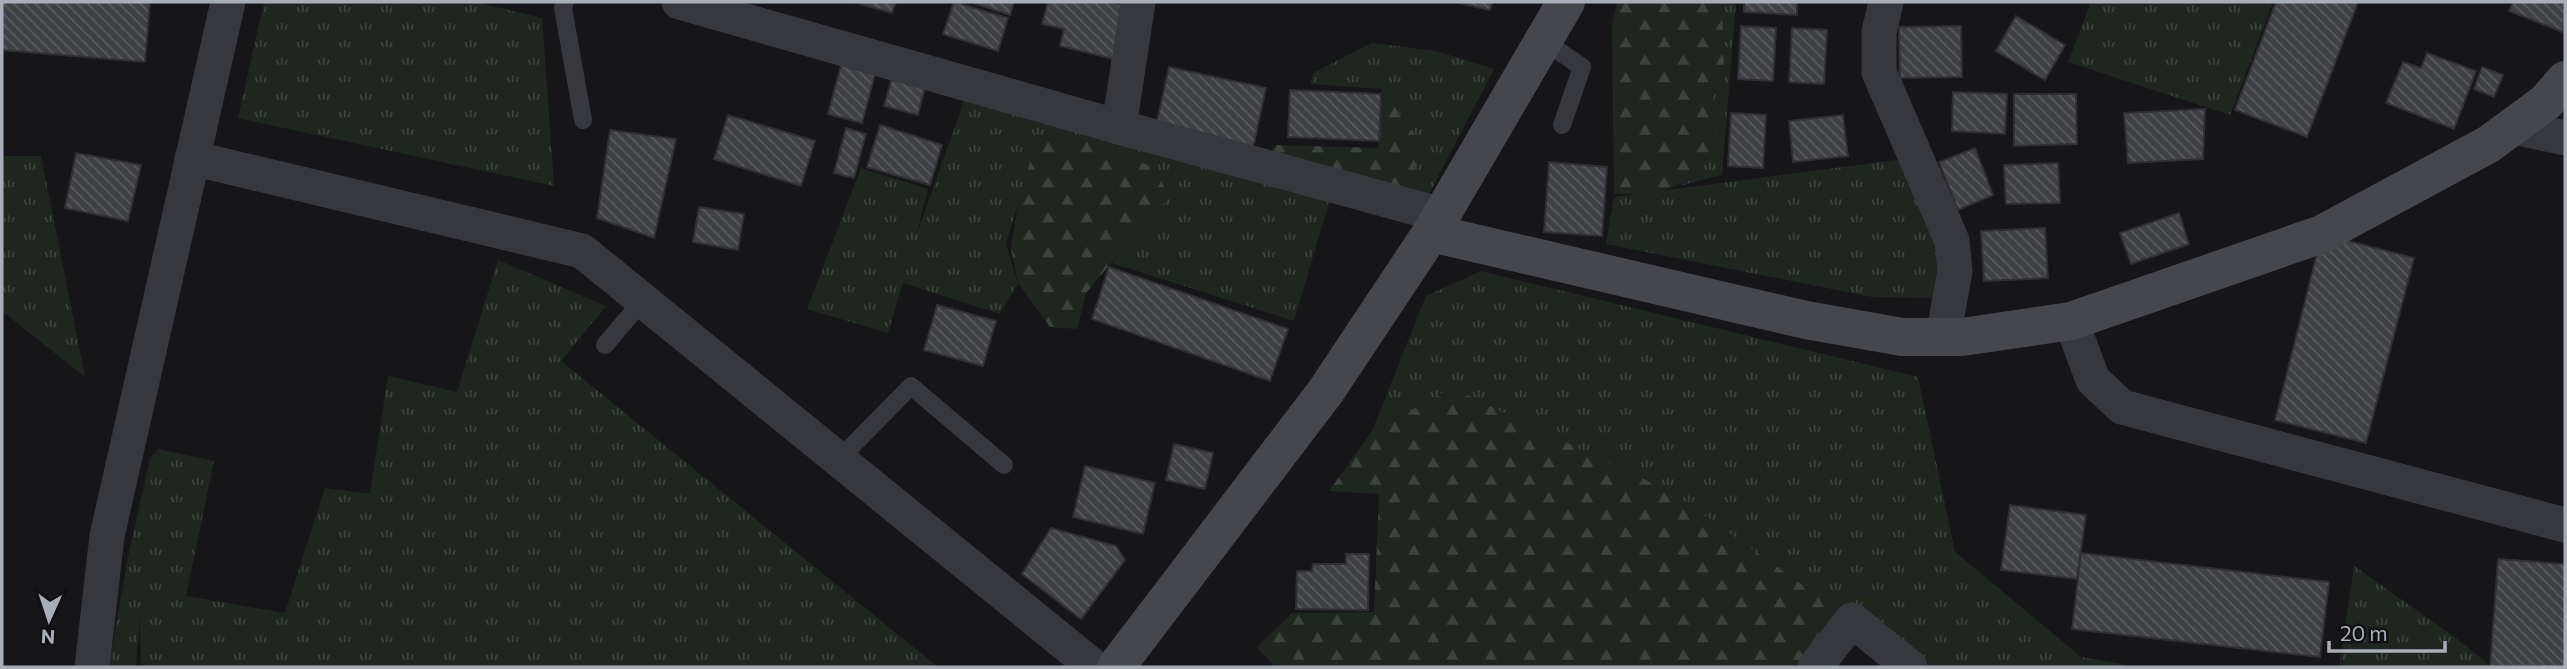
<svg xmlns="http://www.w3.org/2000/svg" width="2567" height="669" viewBox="0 0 2567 669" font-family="Commissioner,sans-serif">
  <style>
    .grass { fill: url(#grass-tufts) }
    .forest { fill: url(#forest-firs) }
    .building { fill: url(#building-back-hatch); stroke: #303034; stroke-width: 2 }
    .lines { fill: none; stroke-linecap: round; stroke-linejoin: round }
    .lane { stroke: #37383d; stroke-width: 18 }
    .street { stroke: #37383d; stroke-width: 35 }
    .secondary { stroke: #45474d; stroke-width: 38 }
  </style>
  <defs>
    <pattern id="grass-tufts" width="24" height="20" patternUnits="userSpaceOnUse" patternTransform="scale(1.75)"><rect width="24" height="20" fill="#1e261f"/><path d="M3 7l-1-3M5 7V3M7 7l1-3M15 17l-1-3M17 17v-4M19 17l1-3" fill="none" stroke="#3c433d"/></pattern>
    <pattern id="forest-firs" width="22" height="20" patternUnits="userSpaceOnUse" patternTransform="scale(1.75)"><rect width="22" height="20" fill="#1e261f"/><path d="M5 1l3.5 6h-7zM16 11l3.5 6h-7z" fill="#3c433d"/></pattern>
    <pattern id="building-back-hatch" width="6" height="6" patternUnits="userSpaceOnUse" patternTransform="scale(1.75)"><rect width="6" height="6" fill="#404145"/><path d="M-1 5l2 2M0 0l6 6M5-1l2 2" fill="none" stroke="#595a5e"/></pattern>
  </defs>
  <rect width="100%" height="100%" fill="#161618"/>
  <g class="grass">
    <path d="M264,2h211l67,16 12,168 -316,-68z"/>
    <path d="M1722,2h14l-14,173 -43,11 22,-12 14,-39 -2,-36 11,-37z"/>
    <path d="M2086,2h187l-43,113 -162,-53 22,-57z"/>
    <path d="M1372,43l64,8 58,18 -65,125 -14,4 -33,-109 -71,-5 2,-11z"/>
    <path d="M970,84l83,24 2,20 15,-15 260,86 -36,122 -182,-58 30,-40 -121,-29 -15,50 12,39 -18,31 -97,-31 -15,50 -81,-24 54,-141 67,21 -12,47z"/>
    <path d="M2,156h39l44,221 -83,-66z"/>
    <path d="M1903,159l43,100v21l-14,18 -60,-1 -266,-53 8,-47z"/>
    <path d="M498,260l108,46 -45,55 377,306h-797l-1,-49 -4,49h-27l18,-105 23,-104 8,-9 56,12 -28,135 99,17 40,-125 45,6 18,-118 69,16z"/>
    <path d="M1481,271l437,106 37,175 126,105 58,10h-229l-458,-279 -80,43 54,-135z"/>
    <path d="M2354,566l102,72 36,29h-153z"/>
  </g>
  <g class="forest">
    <path d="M1617,2h105l2,60 -11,37 2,36 -14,39c-31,17 -52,21 -87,20l-2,-168z"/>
    <path d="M1382,89l32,44 1,65 -154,-32 15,-21 102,3z"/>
    <path d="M1049,134l56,10 52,26 11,27 -18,28 -28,25 -36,43 -9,36 -27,-2 -32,-44 -7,-34 7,-47 14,-46z"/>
    <path d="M1452,388l221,105 179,127 -51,47h-526l-18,-20 35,-34 82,-1 5,-118 -50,-3 43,-60z"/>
  </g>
  <g class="building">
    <path d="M2,2h148l-5,60 -143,-12z"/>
    <path d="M854,2h42l-4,11z"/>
    <path d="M954,2l54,16 -10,33 -55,-17z"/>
    <path d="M970,2h44l-4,13z"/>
    <path d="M1048,2h62l21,5 -13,53 -58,-14 4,-17 -22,-5z"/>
    <path d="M1454,2h38l-2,8z"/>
    <path d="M1744,2h53v13l-53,-3z"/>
    <path d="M2276,2h82l-51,135 -72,-27z"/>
    <path d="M2513,2h52l-2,30 -54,-21z"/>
    <path d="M2016,16l49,29 -20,35 -49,-29z"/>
    <path d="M1741,26l35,2 -3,53 -35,-2z"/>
    <path d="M1961,26l1,51 -62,1 -1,-51z"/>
    <path d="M1792,28l35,2 -3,54 -35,-2z"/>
    <path d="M2427,53l49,18 -22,58 -68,-26 17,-41 18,6z"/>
    <path d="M841,65l34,9 -13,49 -34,-9z"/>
    <path d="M1169,67l97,21 -13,60 -97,-22z"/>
    <path d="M2482,67l21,8 -9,22 -20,-8z"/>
    <path d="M893,74l33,9 -8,32 -34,-9z"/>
    <path d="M1290,90l91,4 -2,47 -91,-4z"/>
    <path d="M1953,92l54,2 -2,40 -53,-3z"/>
    <path d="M2014,94h62l1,50 -63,2z"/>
    <path d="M2205,109l-2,50 -75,4 -4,-50z"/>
    <path d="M1731,113l35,2 -3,53 -35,-2z"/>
    <path d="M728,115l87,26 -14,45 -87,-27z"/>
    <path d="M1843,115l5,41 -55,6 -4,-41z"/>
    <path d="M880,125l62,20 -12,40 -63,-18z"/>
    <path d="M846,128l20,6 -12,44 -20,-5z"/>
    <path d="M610,130l66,9 -22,99 -57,-20z"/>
    <path d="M1975,148l18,47 -35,15 -19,-48z"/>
    <path d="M76,153l65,12 -13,56 -63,-13z"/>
    <path d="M1549,162l58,5 -5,69 -58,-4z"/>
    <path d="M2058,163l2,40 -54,1 -2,-39z"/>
    <path d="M699,207l45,7 -6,36 -45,-8z"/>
    <path d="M2179,213l10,31 -58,20 -11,-31z"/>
    <path d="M2045,228l3,50 -64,3 -3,-50z"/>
    <path d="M2322,234l92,24 -48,185 -91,-23z"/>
    <path d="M1109,267l179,62 -18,52 -178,-62z"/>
    <path d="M937,305l59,16 -13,45 -59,-16z"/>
    <path d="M1174,444l39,9 -8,36 -39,-9z"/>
    <path d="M1085,466l70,17 -12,51 -70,-17z"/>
    <path d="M2010,505l76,10 -9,64 -76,-9z"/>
    <path d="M1051,528l65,18 9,14 -44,59 -59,-45z"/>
    <path d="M2081,553l248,29 -9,75 -248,-28z"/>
    <path d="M1346,554h23l-1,56 -72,-1 1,-38h15l1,-7h33z"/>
    <path d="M2498,559l67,5v103h-75z"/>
  </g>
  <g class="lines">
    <g class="lane">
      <path d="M565,2l-2,6 20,112"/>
      <path d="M1544,41l38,26 -20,58"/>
      <path d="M605,345l38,-45"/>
      <path d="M839,459l72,-73 93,79"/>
    </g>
    <g class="street">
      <path d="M679,2l440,125 323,88"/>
      <path d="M1886,2l-7,30v40l73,169 3,30 -12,66"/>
      <path d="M1119,127l19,-125"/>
      <path d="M2513,127l52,11"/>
      <path d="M192,158l390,93 512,416"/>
      <path d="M2071,321l22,59 29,27 443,118"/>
      <path d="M92,667l15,-131 121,-534"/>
      <path d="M1815,667l37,-47 58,47"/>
    </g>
    <g class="secondary">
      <path d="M1431,233l375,87 96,17h60l109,-16 251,-87 167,-90 57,-42 19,-22"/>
      <path d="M1116,667l210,-276 105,-158 135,-231"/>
    </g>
  </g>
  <rect width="2567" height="669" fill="none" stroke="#a8adb8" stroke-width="7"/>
  <g transform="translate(49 620) rotate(183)" stroke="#111113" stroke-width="5" paint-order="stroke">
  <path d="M0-5L12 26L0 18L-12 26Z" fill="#a8adb8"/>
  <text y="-10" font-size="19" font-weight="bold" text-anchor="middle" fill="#a8adb8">N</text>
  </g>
  <path d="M2329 641v10h116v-10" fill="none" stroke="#a8adb8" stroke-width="3.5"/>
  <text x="2340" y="641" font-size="21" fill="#a8adb8" stroke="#111113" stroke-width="5" paint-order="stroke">20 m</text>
</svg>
